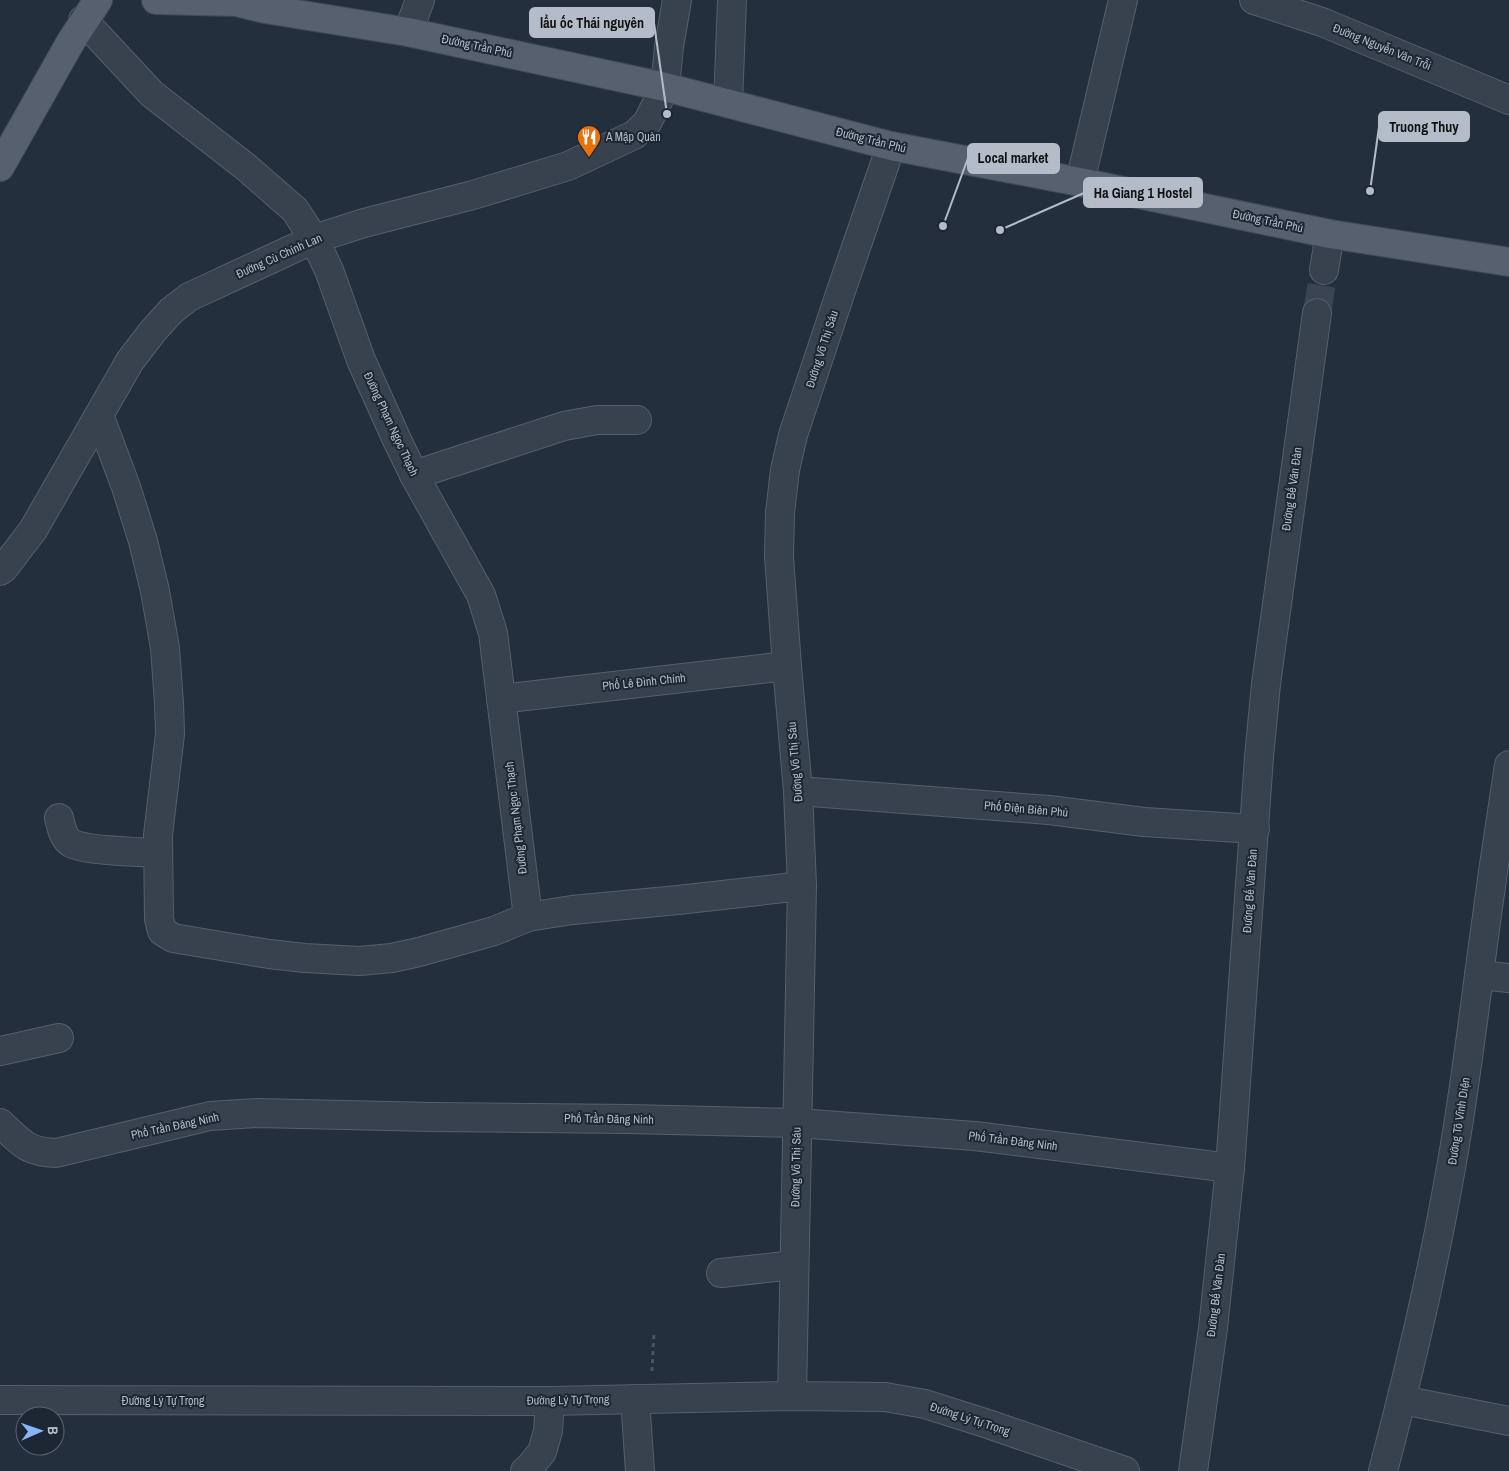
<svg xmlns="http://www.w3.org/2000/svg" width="1509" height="1471" viewBox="0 0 1509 1471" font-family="'Archivo Narrow',sans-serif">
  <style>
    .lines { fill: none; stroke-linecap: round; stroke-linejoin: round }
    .minor-tunnel { stroke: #3a4453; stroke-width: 28; stroke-dasharray: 28 14; stroke-linecap: butt }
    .minor-casing { stroke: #565f6c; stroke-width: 30 }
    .major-casing { stroke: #414a57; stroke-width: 30 }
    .path { stroke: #44595c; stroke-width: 3; stroke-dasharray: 4 4; stroke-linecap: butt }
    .minor { stroke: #38414e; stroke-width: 28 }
    .major { stroke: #56606e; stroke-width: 28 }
    .labels { text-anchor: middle; stroke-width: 4; stroke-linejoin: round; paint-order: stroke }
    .street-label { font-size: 12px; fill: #b4bcc9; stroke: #1d2633 }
    .poi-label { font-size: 12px; fill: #b4bcc9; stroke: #1d2633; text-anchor: start }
    .leader { fill: none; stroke: #b4bcc9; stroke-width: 2 }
    .callout-dot { fill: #b4bcc9; stroke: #1d2633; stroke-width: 2 }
    .callout { fill: #b4bcc9; stroke: #b4bcc9; stroke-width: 2 }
    .callout-label { font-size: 14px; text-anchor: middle; font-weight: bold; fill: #111 }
  </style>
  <rect width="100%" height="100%" fill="#242f3e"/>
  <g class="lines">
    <path class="minor-tunnel" d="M1317,313l7,-43"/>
    <g class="minor-casing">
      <g id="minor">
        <path d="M1254,0l68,22 187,78"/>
        <path d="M83,20l69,74 95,74 48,42 19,29 15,31 32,90 36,80 17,35 67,120 12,38 35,284"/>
        <path d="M408,32l12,-32"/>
        <path d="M728,103l4,-103"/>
        <path d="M1080,182l43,-182"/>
        <path d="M1324,270l6,-36"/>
        <path d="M99,415l27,72 17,54 12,50 10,57 4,55 1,31 -12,101 1,84 3,12 11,7 96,16 36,4 54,3 33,-3 27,-6 75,-21 34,-14 44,-7 106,-10 124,-14"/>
        <path d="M414,475l150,-49 33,-6h40"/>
        <path d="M0,571l4,-3 29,-38 97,-169 23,-30 18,-20 18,-14 125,-58 50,-16 109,-28 95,-29 66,-31 13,-12 18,-36 4,-40 8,-47"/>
        <path d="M501,699l286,-33"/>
        <path d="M798,791l251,19 95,12 111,7"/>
        <path d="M59,818c2,8 4,20 12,25 14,8 69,9 87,10"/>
        <path d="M1479,975l30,3"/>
        <path d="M0,1051l59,-13"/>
        <path d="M0,1123c21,19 26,29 56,30l154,-37 47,-3 175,4 197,2 168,4 178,13 255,32"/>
        <path d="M721,1273l73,-8"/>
        <path d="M792,1396l10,-510 -4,-95 -11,-125 -8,-109 1,-44 5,-43 8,-35 49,-147 49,-142"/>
        <path d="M635,1399l5,72"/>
        <path d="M0,1400l550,1 242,-5 93,1 40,7 63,20 137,47"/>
        <path d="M1402,1400l107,21"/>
        <path d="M525,1471l3,-2 14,-17 6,-21 2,-30"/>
        <path d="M1193,1471l20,-143 17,-160 29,-411 7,-73 51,-371"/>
        <path d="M1383,1471c27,-102 51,-205 69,-309 11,-62 19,-125 27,-187 9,-70 19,-140 30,-210"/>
      </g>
    </g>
    <g class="major-casing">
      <g id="major">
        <path d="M156,0l80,2 29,7 143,23 257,55 226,59 189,36 250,52 179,28"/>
        <path d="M0,167l70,-124 28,-43"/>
      </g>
    </g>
    <path class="path" d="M652,1371l2,-38"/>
    <use href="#minor" class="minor"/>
    <use href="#major" class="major"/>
  </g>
  <defs>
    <g id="restaurant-pin" transform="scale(1.25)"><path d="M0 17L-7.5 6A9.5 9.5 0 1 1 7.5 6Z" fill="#e8710a" stroke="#1d2633"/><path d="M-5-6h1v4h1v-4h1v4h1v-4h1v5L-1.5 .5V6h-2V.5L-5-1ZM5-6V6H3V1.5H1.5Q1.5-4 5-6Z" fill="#fff"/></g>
  </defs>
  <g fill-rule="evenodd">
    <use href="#restaurant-pin" x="589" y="137"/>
  </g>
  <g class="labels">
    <g class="street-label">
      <text transform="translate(477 46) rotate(12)" y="4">Đường Trần Phú</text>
      <text transform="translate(1382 47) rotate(22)" y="4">Đường Nguyễn Văn Trỗi</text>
      <text transform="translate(871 140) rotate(14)" y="4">Đường Trần Phú</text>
      <text transform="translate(1268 221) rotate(12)" y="4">Đường Trần Phú</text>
      <text transform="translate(279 256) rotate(-24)" y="4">Đường Cù Chính Lan</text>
      <text transform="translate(822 349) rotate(-72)" y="4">Đường Võ Thị Sáu</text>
      <text transform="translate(391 424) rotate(65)" y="4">Đường Phạm Ngọc Thạch</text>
      <text transform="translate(1292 489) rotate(-82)" y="4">Đường Bế Văn Đàn</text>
      <text transform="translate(644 682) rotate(-6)" y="4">Phố Lê Đình Chính</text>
      <text transform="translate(795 762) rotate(-95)" y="4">Đường Võ Thị Sáu</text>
      <text transform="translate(1026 809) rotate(5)" y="4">Phố Điện Biên Phủ</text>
      <text transform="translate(516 818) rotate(-97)" y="4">Đường Phạm Ngọc Thạch</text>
      <text transform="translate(1250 891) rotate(-86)" y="4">Đường Bế Văn Đàn</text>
      <text transform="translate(609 1119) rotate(1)" y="4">Phố Trần Đăng Ninh</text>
      <text transform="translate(1459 1121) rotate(-81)" y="4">Đường Tô Vĩnh Diện</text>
      <text transform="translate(175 1126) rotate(-12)" y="4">Phố Trần Đăng Ninh</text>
      <text transform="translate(1013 1141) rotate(7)" y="4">Phố Trần Đăng Ninh</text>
      <text transform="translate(796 1167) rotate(-89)" y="4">Đường Võ Thị Sáu</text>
      <text transform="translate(1216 1295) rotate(-83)" y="4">Đường Bế Văn Đàn</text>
      <text transform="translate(568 1400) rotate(-1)" y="4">Đường Lý Tự Trọng</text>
      <text x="163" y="1405">Đường Lý Tự Trọng</text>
      <text transform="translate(970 1419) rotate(18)" y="4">Đường Lý Tự Trọng</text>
    </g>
    <g class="poi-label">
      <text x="606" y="141">A Mập Quàn</text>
    </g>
  </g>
  <path class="leader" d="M667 114L654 23M1370 191L1379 127M943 226L968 158M1000 230L1084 193"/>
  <g class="callout-dot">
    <circle cx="667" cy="114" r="5"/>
    <circle cx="1370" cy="191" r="5"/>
    <circle cx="943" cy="226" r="5"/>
    <circle cx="1000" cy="230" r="5"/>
  </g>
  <g class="callout">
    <rect x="530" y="8" width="124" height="29" rx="5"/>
    <rect x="1379" y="112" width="90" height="29" rx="5"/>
    <rect x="968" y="144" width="91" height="29" rx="5"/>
    <rect x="1084" y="178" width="118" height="29" rx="5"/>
  </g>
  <g class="callout-label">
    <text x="592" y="28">lẩu ốc Thái nguyên</text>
    <text x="1424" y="132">Truong Thuy</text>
    <text x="1013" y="163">Local market</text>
    <text x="1143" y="198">Ha Giang 1 Hostel</text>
  </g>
  <g transform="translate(40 1431) rotate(88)"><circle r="24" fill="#1d2633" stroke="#59626f"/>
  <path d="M0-4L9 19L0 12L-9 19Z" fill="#8ab4f8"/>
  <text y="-8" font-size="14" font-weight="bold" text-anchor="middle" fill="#b4bcc9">B</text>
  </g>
</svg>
